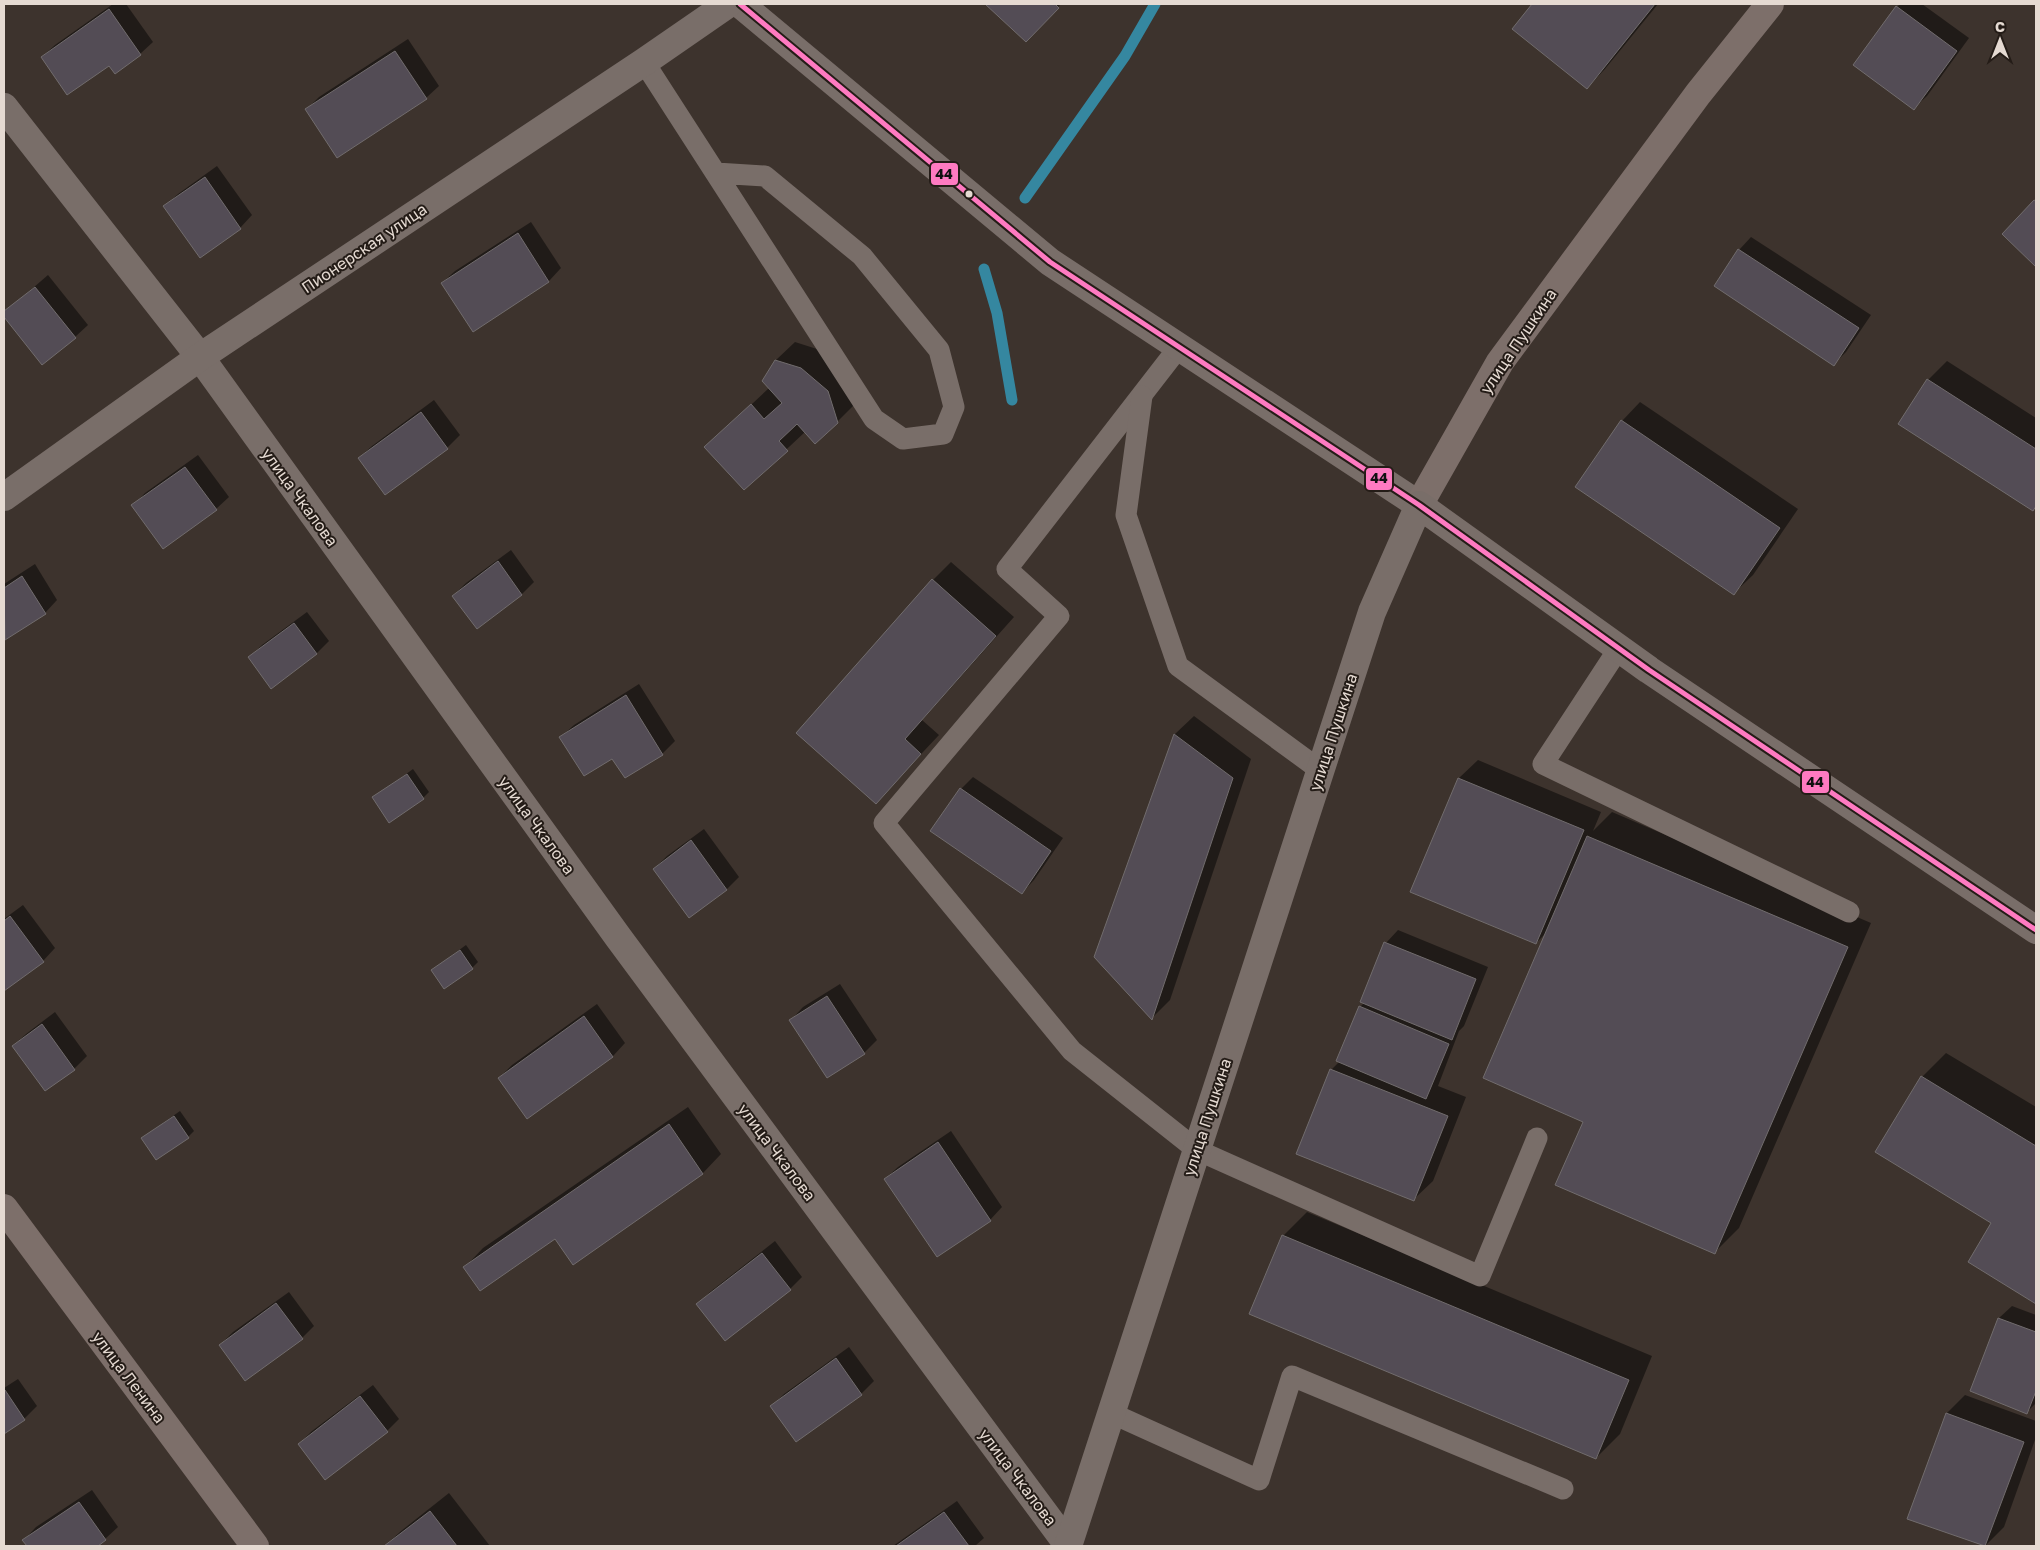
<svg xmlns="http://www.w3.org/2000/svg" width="2040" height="1550" viewBox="0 0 2040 1550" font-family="'Golos Text',sans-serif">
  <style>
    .shadow { fill: #0007 }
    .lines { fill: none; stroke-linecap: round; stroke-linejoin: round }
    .stream { stroke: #3587a0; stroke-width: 11 }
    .building { fill: #534c55; stroke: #716c6d }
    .lane { stroke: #796e69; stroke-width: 21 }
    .street { stroke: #796e69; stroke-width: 28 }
    .secondary { stroke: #7d6f6a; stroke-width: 28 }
    .primary { stroke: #796e69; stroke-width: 28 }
    .bus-1-casing { stroke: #241c17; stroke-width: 9 }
    .bus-1 { stroke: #fe7ac1; stroke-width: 5 }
    .bus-dot { fill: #e5dad2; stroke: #241c17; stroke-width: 2 }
    .labels { text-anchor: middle; stroke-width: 4; stroke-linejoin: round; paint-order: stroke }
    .street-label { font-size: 16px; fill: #e5dad2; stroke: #241c17 }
    .line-badge { stroke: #241c17; stroke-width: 2 }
    .pale-badge-label { font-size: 14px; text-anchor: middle; font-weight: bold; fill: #111 }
  </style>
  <rect width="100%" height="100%" fill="#3d332d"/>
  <g class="shadow">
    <path d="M113,4h13l27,38 -13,12 -31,10 -67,-7 13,-12z"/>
    <path d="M987,4h74l-35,36z"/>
    <path d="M1534,4h124l-53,65 -18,19 -73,-59z"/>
    <path d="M1900,4h22l47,34 -42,58 -13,12 -17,-101z"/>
    <path d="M408,39l31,47 -13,12 -119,11 12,-12z"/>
    <path d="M217,166l35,49 -12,13 -75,-22 13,-12z"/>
    <path d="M2036,199v66l-32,-31z"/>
    <path d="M531,222l30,46 -12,13 -76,49 -31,-47 13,-12z"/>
    <path d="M1751,237l120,78 -25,37 -12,12 -95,-114z"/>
    <path d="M48,275l40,50 -13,12 -33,26 -38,-48v-2z"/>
    <path d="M795,342l25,8 36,53 -19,19 -32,10 -61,57 -38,-42 63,-59 7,-28z"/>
    <path d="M1947,361l89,57v88l-3,4 -133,-87 28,-43z"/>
    <path d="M434,400l26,35 -13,13 -62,45 -26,-35 13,-12z"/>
    <path d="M1640,402l158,107 -45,66 -19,18 -112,-172z"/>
    <path d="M198,455l31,42 -13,12 -83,-3 12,-13z"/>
    <path d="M511,550l23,32 -12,12 -45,34 -24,-32 13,-13z"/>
    <path d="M951,562l63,55 -92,103 17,15 -63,67 57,-222z"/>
    <path d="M35,564l22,36 -12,13 -40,25 -1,-54z"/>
    <path d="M307,612l22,29 -12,12 -67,4 12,-12z"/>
    <path d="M639,684l36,57 -13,13 -37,23 -13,-20 -51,-20 13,-12z"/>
    <path d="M1194,716l57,43 -81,241 -18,18 -57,-61 80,-223z"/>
    <path d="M1478,760l123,52 -8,19 19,-19 259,111 -132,305 -24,24 -130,-131 -38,-189 -11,11 -77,-165z"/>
    <path d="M413,769l16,23 -6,6h-50z"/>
    <path d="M973,777l90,61 -29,42 -12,13 -61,-104z"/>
    <path d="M704,829l35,48 -12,12 -38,27 -35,-47 13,-13z"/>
    <path d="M23,905l32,43 -12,13 -39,28v-70z"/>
    <path d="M1398,930l90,37 -24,59 -5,5 -21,55 28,11 -33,84 -19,18 -83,-129 9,-9 20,-54 4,-4 -3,-1 25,-59z"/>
    <path d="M466,945l12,17 -6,6 -40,2z"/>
    <path d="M840,984l37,56 -13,13 -73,-33 12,-13z"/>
    <path d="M597,1004l28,39 -12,13 -85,61 -29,-39 13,-13z"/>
    <path d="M55,1012l32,44 -13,13 -29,21 -32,-44 13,-12z"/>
    <path d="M1946,1053l90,54v195l-66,-40 23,-39 -71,-146z"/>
    <path d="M688,1107l33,47 -18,19 -130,90 -17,-26 -91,30 18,-19z"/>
    <path d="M180,1111l14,20 -6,6 -46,1z"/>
    <path d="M951,1131l51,76 -12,13 -105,-41 13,-12z"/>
    <path d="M1307,1212l345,144 -32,78 -24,24 -313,-222z"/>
    <path d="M775,1241l27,36 -12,12 -92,16 12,-13z"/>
    <path d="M289,1292l25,34 -12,12 -82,7 13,-13z"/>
    <path d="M2012,1306l24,9v88l-9,9 -56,-21 28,-73z"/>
    <path d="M849,1347l25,34 -13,13 -65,46 -24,-34 12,-12z"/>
    <path d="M18,1379l19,27 -13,13 -20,14v-45z"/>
    <path d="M373,1385l26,34 -12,12 -88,13 13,-13z"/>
    <path d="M1965,1395l71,26v16l-32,90 -19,19 -38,-133z"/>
    <path d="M92,1490l26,37 -13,12 -10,7h-67l-4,-6 12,-13z"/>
    <path d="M449,1493l41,53h-105l16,-15z"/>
    <path d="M957,1501l27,37 -9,8h-82z"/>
  </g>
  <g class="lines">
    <g class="stream">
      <path d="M1025,198l100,-142 30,-52"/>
      <path d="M984,269l13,44 15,87"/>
    </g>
  </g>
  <g class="building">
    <path d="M985,4h70l4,4 -33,34z"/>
    <path d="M1532,4h123l-68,85 -75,-60z"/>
    <path d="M1896,6l61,45 -43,59 -61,-45z"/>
    <path d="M109,9l32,46 -26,19 -6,-8 -42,29 -26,-38z"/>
    <path d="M395,51l32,48 -90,59 -32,-49z"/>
    <path d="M205,177l36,52 -41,29 -37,-52z"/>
    <path d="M2034,200l2,1v66l-34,-33z"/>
    <path d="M518,233l31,49 -76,50 -32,-49z"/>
    <path d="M1738,249l121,79 -25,38 -120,-80z"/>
    <path d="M35,287l41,51 -34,27 -38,-48v-6z"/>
    <path d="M775,360l26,8 27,23 10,32 -23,21 -18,-20 -18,17 9,10 -44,39 -40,-43 47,-43 13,15 18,-16 -20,-22z"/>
    <path d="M1927,379l109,70v57l-3,5 -135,-87z"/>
    <path d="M421,412l27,37 -63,46 -27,-37z"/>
    <path d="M1621,420l159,108 -46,67 -159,-108z"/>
    <path d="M185,467l32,43 -54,39 -32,-44z"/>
    <path d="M498,561l24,34 -45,34 -25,-33z"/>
    <path d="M22,576l24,38 -41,26 -1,-52z"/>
    <path d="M932,579l64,57 -91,103 16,15 -45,50 -80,-71z"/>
    <path d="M294,623l23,31 -46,35 -23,-32z"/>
    <path d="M626,695l37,60 -38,23 -13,-19 -28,17 -25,-39z"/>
    <path d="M1174,734l59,44 -81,242 -58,-63z"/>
    <path d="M407,774l17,25 -35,24 -17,-26z"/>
    <path d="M1458,778l126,52 -48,114 -126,-52z"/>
    <path d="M960,788l91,63 -29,43 -92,-63z"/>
    <path d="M1587,836l261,111 -133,307 -160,-69 28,-63 -100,-44z"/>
    <path d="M691,840l36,50 -38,28 -36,-49z"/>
    <path d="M10,916l34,46 -40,29v-70z"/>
    <path d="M1384,942l92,37 -24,61 -92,-38z"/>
    <path d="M460,950l13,19 -29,20 -13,-19z"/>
    <path d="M827,996l38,58 -38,24 -38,-58z"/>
    <path d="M1359,1006l90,38 -23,55 -90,-38z"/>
    <path d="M584,1016l29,41 -86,62 -29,-41z"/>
    <path d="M42,1024l33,46 -30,21 -33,-45z"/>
    <path d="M1330,1069l118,47 -34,85 -118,-47z"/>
    <path d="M1921,1076l115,70v158l-68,-42 23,-39 -116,-71z"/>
    <path d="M174,1116l15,22 -33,22 -15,-22z"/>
    <path d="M669,1124l34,50 -130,91 -18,-26 -75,52 -17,-24z"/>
    <path d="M938,1142l53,79 -54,36 -53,-78z"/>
    <path d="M1282,1235l347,145 -33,79 -347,-145z"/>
    <path d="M762,1253l29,37 -66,51 -29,-37z"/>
    <path d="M276,1303l27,36 -58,42 -26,-36z"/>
    <path d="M1998,1318l38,14v59l-9,23 -57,-23z"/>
    <path d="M836,1358l26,37 -66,47 -26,-36z"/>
    <path d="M5,1390l20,30 -21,14v-43z"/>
    <path d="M360,1396l28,36 -63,48 -27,-36z"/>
    <path d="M1946,1413l78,29 -39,104 -78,-27z"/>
    <path d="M79,1502l27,38 -8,6h-71l-5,-6z"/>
    <path d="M430,1511l27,35h-73z"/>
    <path d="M944,1512l25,34h-73z"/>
  </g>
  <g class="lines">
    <g class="lane">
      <path d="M644,62l230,357 29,20 40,-5 11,-27 -15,-57 -77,-94 -97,-80 -49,-3"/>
      <path d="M1179,347l-172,222 52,47 -175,207 188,228 125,99 283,126 57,-138"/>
      <path d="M1142,396l-16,119 52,151 142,104"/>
      <path d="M1619,648l-76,116 306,148"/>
      <path d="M1111,1413l148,67 33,-104 271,113"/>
    </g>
    <g class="street">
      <path d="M740,4l310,258 369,243"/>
      <path d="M4,107l196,250 418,580 450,608"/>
      <path d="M4,497l196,-140 444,-295 84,-58"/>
    </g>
    <g class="secondary">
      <path d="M1419,505l81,-143 198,-268 72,-90"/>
      <path d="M4,1208l251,338"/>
    </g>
    <path class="primary" d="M1068,1546l304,-934 47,-107 230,165 387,260"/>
    <g class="bus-1-casing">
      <path id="bus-1" d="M740,4l310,258 369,243 230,165 387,260"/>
    </g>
    <use href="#bus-1" class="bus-1"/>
  </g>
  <circle class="bus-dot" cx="969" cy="194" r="4.5"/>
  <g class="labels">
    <g class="street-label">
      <text transform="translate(364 248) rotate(-34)" y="6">Пионерская улица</text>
      <text transform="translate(1518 341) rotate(-56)" y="6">улица Пушкина</text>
      <text transform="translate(300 497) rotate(54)" y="6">улица Чкалова</text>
      <text transform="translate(1333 732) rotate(-72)" y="6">улица Пушкина</text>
      <text transform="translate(537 825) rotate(54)" y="6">улица Чкалова</text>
      <text transform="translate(1207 1117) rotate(-72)" y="6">улица Пушкина</text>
      <text transform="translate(777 1152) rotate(53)" y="6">улица Чкалова</text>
      <text transform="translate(129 1377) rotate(53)" y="6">улица Ленина</text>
      <text transform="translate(1018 1477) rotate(53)" y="6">улица Чкалова</text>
    </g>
  </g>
  <g class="line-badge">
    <rect x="930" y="162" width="29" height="24" rx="5" fill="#fe7ac1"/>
    <rect x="1365" y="467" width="28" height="24" rx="5" fill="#fe7ac1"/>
    <rect x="1801" y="770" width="29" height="24" rx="5" fill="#fe7ac1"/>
  </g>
  <g class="pale-badge-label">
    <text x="944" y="179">44</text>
    <text x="1379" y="483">44</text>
    <text x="1815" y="787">44</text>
  </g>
  <rect width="2040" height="1550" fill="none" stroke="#e5dad2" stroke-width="10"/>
  <g transform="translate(2000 40)" stroke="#241c17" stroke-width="4" paint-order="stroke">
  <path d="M0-4L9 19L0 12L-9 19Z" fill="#e5dad2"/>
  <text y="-8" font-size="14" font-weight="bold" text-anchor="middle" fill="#e5dad2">С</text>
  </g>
</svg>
